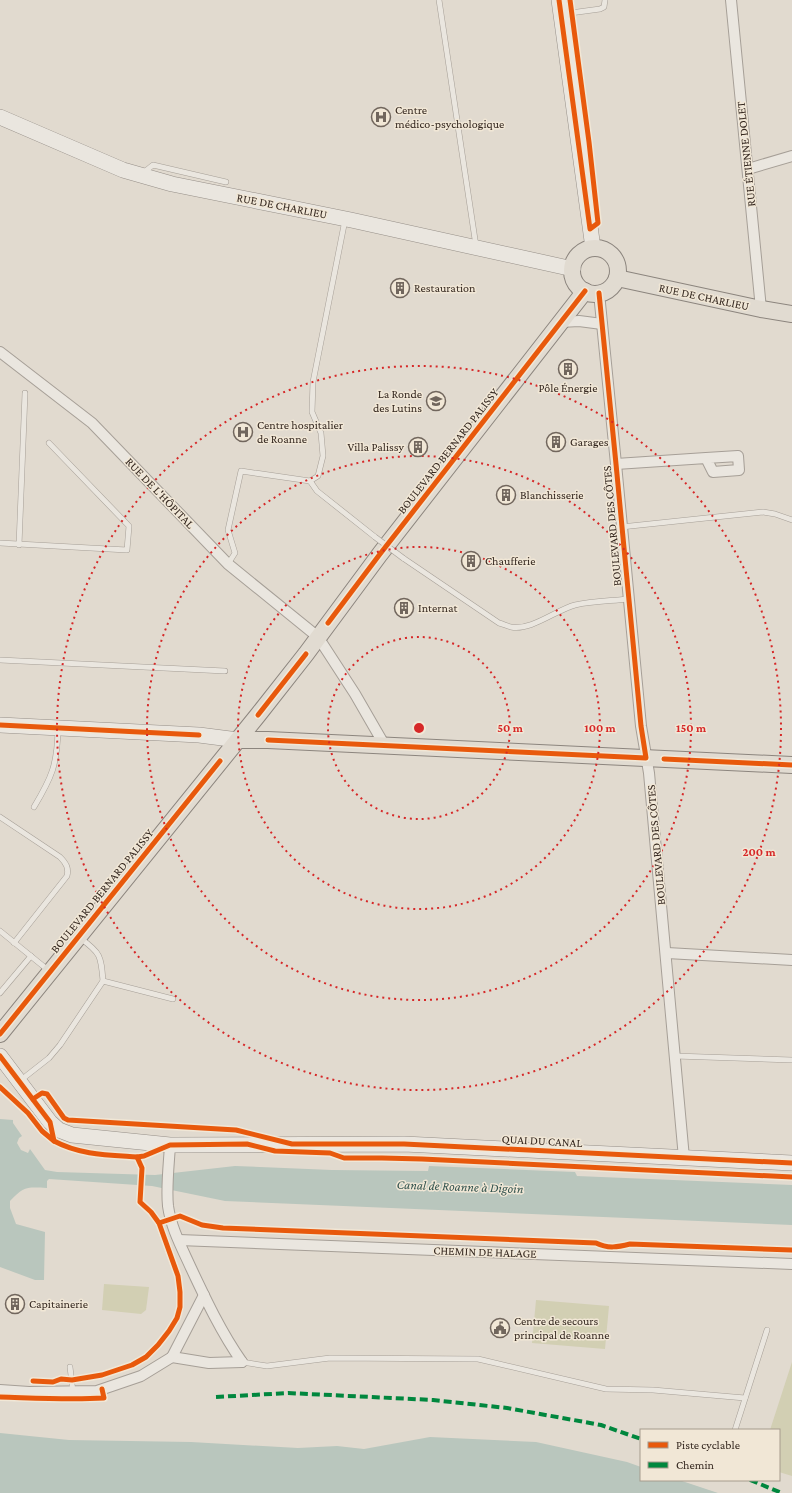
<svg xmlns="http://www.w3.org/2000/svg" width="792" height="1493" viewBox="0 0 792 1493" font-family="'Crimson Pro',serif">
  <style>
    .green { fill: #d2cfb3 }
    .water { fill: #b9c6bd }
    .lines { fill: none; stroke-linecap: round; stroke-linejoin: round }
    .lane-casing { stroke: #a69f97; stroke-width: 6 }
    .street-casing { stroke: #a69f97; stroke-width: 12 }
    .secondary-casing { stroke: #968f88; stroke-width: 16 }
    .primary-casing { stroke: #8c857e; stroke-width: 18 }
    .lane { stroke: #eae6df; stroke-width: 5 }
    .street { stroke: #eae6df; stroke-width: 10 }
    .secondary { stroke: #eae6df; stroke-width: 15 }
    .primary { stroke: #e1dbd1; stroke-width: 16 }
    .lane-bridge-casing { stroke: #a69f97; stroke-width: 6; stroke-linecap: butt }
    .lane-bridge { stroke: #eae6df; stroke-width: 5 }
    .quiet { stroke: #00873e; stroke-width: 4; stroke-dasharray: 8 4; stroke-linecap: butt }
    .cycleway-casing { stroke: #f1e7d6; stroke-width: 8 }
    .cycleway { stroke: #e8590c; stroke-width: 5 }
    .ring { fill: none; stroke: #d62828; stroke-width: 2; stroke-dasharray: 2 4 }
    .labels { text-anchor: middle; stroke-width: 3; stroke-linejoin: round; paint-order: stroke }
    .poi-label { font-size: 12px; fill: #352820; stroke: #f1e7d6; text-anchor: start }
    .street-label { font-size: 12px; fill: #352820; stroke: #f1e7d6 }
    .water-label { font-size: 13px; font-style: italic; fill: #31524d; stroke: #f1e7d6 }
    .centre { fill: #d62828; stroke: #f1e7d6; stroke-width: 2 }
    .ring-label { font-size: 12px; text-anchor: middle; font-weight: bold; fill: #d62828; stroke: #f1e7d6; stroke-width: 3; stroke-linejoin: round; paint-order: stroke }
  </style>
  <rect width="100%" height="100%" fill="#e1dacf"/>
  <g class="green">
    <path d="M104,1284l45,3 -3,23 -5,4 -39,-4z"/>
    <path d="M536,1300l73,6 -4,43 -73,-6z"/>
    <path d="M792,1362v114l-13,-4v-42h-9z"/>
  </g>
  <g class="water">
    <path d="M0,1119l13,1v3l9,13 -3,2 -2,5 4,7 7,3 2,-4 15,21 12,2 98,3 80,-9 97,4 96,1 1,-5 146,6 2,4 215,9v40l-567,-24 -73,-15 -103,-7 -2,2v7c-20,-1 -23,-2 -37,13v7l6,16 29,8 -1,48h-9l-35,-13z"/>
    <path d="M0,1433l69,7 122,2 107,6 39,-2 27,3 66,-12 106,5 91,20 14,5v13h38l39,13h-718z"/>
  </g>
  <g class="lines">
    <g class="lane-casing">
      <g id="lane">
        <path d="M439,0l37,246"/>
        <path d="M563,14l37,-5 4,-2 1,-7"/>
        <path d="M143,173l10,-8 73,17"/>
        <path d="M310,481l7,10 58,46"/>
        <path d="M621,527l142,-15 12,2 17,6"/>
        <path d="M0,543l127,7 2,-24 -80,-83"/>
        <path d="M19,545l6,-152"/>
        <path d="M403,558l96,65c4,1 8,3 12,4 20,4 45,-17 64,-22 18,-4 36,-4 53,-6"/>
        <path d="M228,564l7,-11 -7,-23 13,-59 69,10 8,-5 5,-20 -2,-23 -9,-21 1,-30 32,-162"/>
        <path d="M0,660l225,11"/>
        <path d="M34,807c18,-30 23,-42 24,-77"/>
        <path d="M0,817l60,40c6,6 9,11 7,19l-53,67"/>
        <path d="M0,931l48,39"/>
        <path d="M80,938c21,15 21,18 23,43"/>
        <path d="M0,993l31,-37"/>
        <path d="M675,1056l117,4"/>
        <path d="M21,1080l28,-22 11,-13 43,-64 70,18"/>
        <path d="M242,1362l25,4 63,-8 148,1 128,30 47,1 92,8"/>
        <path d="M70,1367l3,25"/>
        <path d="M735,1430l32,-100"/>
      </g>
    </g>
    <g class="street-casing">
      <g id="street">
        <path d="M731,0l30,309"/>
        <path d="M748,169l44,-13"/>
        <path d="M599,293l17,171 25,262 8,47 35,385"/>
        <path d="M561,322l18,-1 23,3"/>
        <path d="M0,352l92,71 136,141 90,73 37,57 30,52"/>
        <path d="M616,464l90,-6 7,14 26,-2 -1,-14 -32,2"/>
        <path d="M667,953l125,7"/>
        <path d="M170,1145c-1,18 -4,43 -2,61 3,22 14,42 23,62 15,32 30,64 51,94"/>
        <path d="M179,1240l613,24"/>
        <path d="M172,1357l37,6 33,-1"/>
        <path d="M172,1357l32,-62"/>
        <path d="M0,1390l29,2 68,-1 44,-15 31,-19"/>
      </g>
    </g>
    <g class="secondary-casing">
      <g id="secondary">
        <path d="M559,0l34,248"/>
        <path d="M0,117l123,53 49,14 179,36 222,49"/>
        <path d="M0,725l199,10 39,5"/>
        <path d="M0,1056l50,66 9,8 13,5 98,10 234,-1 388,19"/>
      </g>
    </g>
    <g class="primary-casing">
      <g id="primary">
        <circle cx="595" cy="271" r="23"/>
        <path d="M617,278l144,31 31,5"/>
        <path d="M238,740h30l524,25"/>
        <path d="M0,1034l258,-319 48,-61 74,-100 205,-263"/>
      </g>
    </g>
    <use href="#lane" class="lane"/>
    <use href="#street" class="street"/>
    <use href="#secondary" class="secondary"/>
    <use href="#primary" class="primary"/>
    <g class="lane-bridge-casing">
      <path id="lane-bridge" d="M375,537l28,21"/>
    </g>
    <use href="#lane-bridge" class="lane-bridge"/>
    <g class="quiet">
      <path d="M216,1397l72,-4 145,7 74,8 94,17 40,14"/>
      <path d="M750,1480l32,13"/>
    </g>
    <g class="cycleway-casing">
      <g id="cycleway">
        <path d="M559,0l31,229 8,-6 -9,-81 -19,-142"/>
        <path d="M328,623l52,-69 205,-263"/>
        <path d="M258,715l48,-61"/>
        <path d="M0,725l199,10"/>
        <path d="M268,740l378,18 -5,-32 -25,-262 -17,-171"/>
        <path d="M664,759l128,6"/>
        <path d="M0,1034l220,-273"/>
        <path d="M0,1056l50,66 4,19c26,14 54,14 83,16l7,-1 26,-11 77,-1 28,7 55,2 14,5h38l40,1 370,18"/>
        <path d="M0,1087l28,26 14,18 12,10"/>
        <path d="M33,1099l9,-6 5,1 17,24 4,2 168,10 56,14h112l388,19"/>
        <path d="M159,1223l21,-7 22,9 21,3 373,15c12,6 22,4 34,1l162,6"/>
        <path d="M33,1381l20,1 8,-3 11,1 30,-5 30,-10 14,-8 12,-12 11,-14 8,-13 3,-11v-15l-2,-16 -19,-53 -8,-11 -11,-10 2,-34 -5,-11"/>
        <path d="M0,1397c35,1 69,3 104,1l-2,-9"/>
      </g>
    </g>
    <use href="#cycleway" class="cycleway"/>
  </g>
  <g class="ring">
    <circle cx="419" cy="728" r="91"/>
    <circle cx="419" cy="728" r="181"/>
    <circle cx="419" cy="728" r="272"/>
    <circle cx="419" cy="728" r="362"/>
  </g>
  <defs>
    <g id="hospital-ring" transform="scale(1)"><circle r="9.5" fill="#f1e7d6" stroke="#71665d" stroke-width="1.5"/><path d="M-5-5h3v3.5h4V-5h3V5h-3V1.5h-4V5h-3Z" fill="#71665d"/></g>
    <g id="building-ring" transform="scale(1)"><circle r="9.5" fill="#f1e7d6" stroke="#71665d" stroke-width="1.5"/><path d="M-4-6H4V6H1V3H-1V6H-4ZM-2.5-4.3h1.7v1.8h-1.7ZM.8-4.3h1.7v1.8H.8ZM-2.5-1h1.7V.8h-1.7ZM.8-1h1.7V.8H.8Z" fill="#71665d"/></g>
    <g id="school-ring" transform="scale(1)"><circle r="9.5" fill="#f1e7d6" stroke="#71665d" stroke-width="1.5"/><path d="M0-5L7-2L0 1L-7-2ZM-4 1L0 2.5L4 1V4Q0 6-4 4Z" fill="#71665d"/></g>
    <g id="civic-ring" transform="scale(1)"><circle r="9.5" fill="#f1e7d6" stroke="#71665d" stroke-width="1.5"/><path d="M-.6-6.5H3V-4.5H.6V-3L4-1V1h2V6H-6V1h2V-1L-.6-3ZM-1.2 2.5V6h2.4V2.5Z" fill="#71665d"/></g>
  </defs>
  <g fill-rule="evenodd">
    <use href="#hospital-ring" x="381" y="117"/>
    <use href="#building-ring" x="400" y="288"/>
    <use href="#building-ring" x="568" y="369"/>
    <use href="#school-ring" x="436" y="401"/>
    <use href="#hospital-ring" x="243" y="432"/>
    <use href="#building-ring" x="556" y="442"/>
    <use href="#building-ring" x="418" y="447"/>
    <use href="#building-ring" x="506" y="495"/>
    <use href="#building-ring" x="471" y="561"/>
    <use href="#building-ring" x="404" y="608"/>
    <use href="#building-ring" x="15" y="1304"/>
    <use href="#civic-ring" x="500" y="1328"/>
  </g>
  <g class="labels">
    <g class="poi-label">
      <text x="395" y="114">Centre<tspan x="395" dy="14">médico-psychologique</tspan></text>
      <text x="414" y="292">Restauration</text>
      <text x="568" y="392" text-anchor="middle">Pôle Énergie</text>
      <text x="422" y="398" text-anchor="end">La Ronde<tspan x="422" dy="14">des Lutins</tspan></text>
      <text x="257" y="429">Centre hospitalier<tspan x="257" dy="14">de Roanne</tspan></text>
      <text x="570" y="446">Garages</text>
      <text x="404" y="451" text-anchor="end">Villa Palissy</text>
      <text x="520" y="499">Blanchisserie</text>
      <text x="485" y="565">Chaufferie</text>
      <text x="418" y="612">Internat</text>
      <text x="29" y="1308">Capitainerie</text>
      <text x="514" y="1325">Centre de secours<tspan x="514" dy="14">principal de Roanne</tspan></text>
    </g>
    <g class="street-label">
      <text transform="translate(746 154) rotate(-96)" y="4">RUE ÉTIENNE DOLET</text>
      <text transform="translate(282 206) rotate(11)" y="4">RUE DE CHARLIEU</text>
      <text transform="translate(704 297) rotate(12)" y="4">RUE DE CHARLIEU</text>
      <text transform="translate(448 451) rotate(-52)" y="4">BOULEVARD BERNARD PALISSY</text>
      <text transform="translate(160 493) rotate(46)" y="4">RUE DE L'HÔPITAL</text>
      <text transform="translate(612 526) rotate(-95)" y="4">BOULEVARD DES CÔTES</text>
      <text transform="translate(656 845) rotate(-95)" y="4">BOULEVARD DES CÔTES</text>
      <text transform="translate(102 891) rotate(-51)" y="4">BOULEVARD BERNARD PALISSY</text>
      <text transform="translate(542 1141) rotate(3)" y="4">QUAI DU CANAL</text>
      <text transform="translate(485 1252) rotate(2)" y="4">CHEMIN DE HALAGE</text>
    </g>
    <g class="water-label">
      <text transform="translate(460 1186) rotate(2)" y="5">Canal de Roanne à Digoin</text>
    </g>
  </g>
  <circle cx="419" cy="728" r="6" class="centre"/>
  <g class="ring-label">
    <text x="510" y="732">50 m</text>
    <text x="600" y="732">100 m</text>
    <text x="691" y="732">150 m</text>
    <text x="759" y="856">200 m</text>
  </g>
  <rect x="640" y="1429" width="140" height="52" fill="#f1e7d6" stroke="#a69b8d"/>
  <rect x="648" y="1442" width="20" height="6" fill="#e8590c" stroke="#a69b8d"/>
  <text x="676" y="1449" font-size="12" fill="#352820">Piste cyclable</text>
  <rect x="648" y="1462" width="20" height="6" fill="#00873e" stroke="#a69b8d"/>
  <text x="676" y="1469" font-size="12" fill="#352820">Chemin</text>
</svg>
